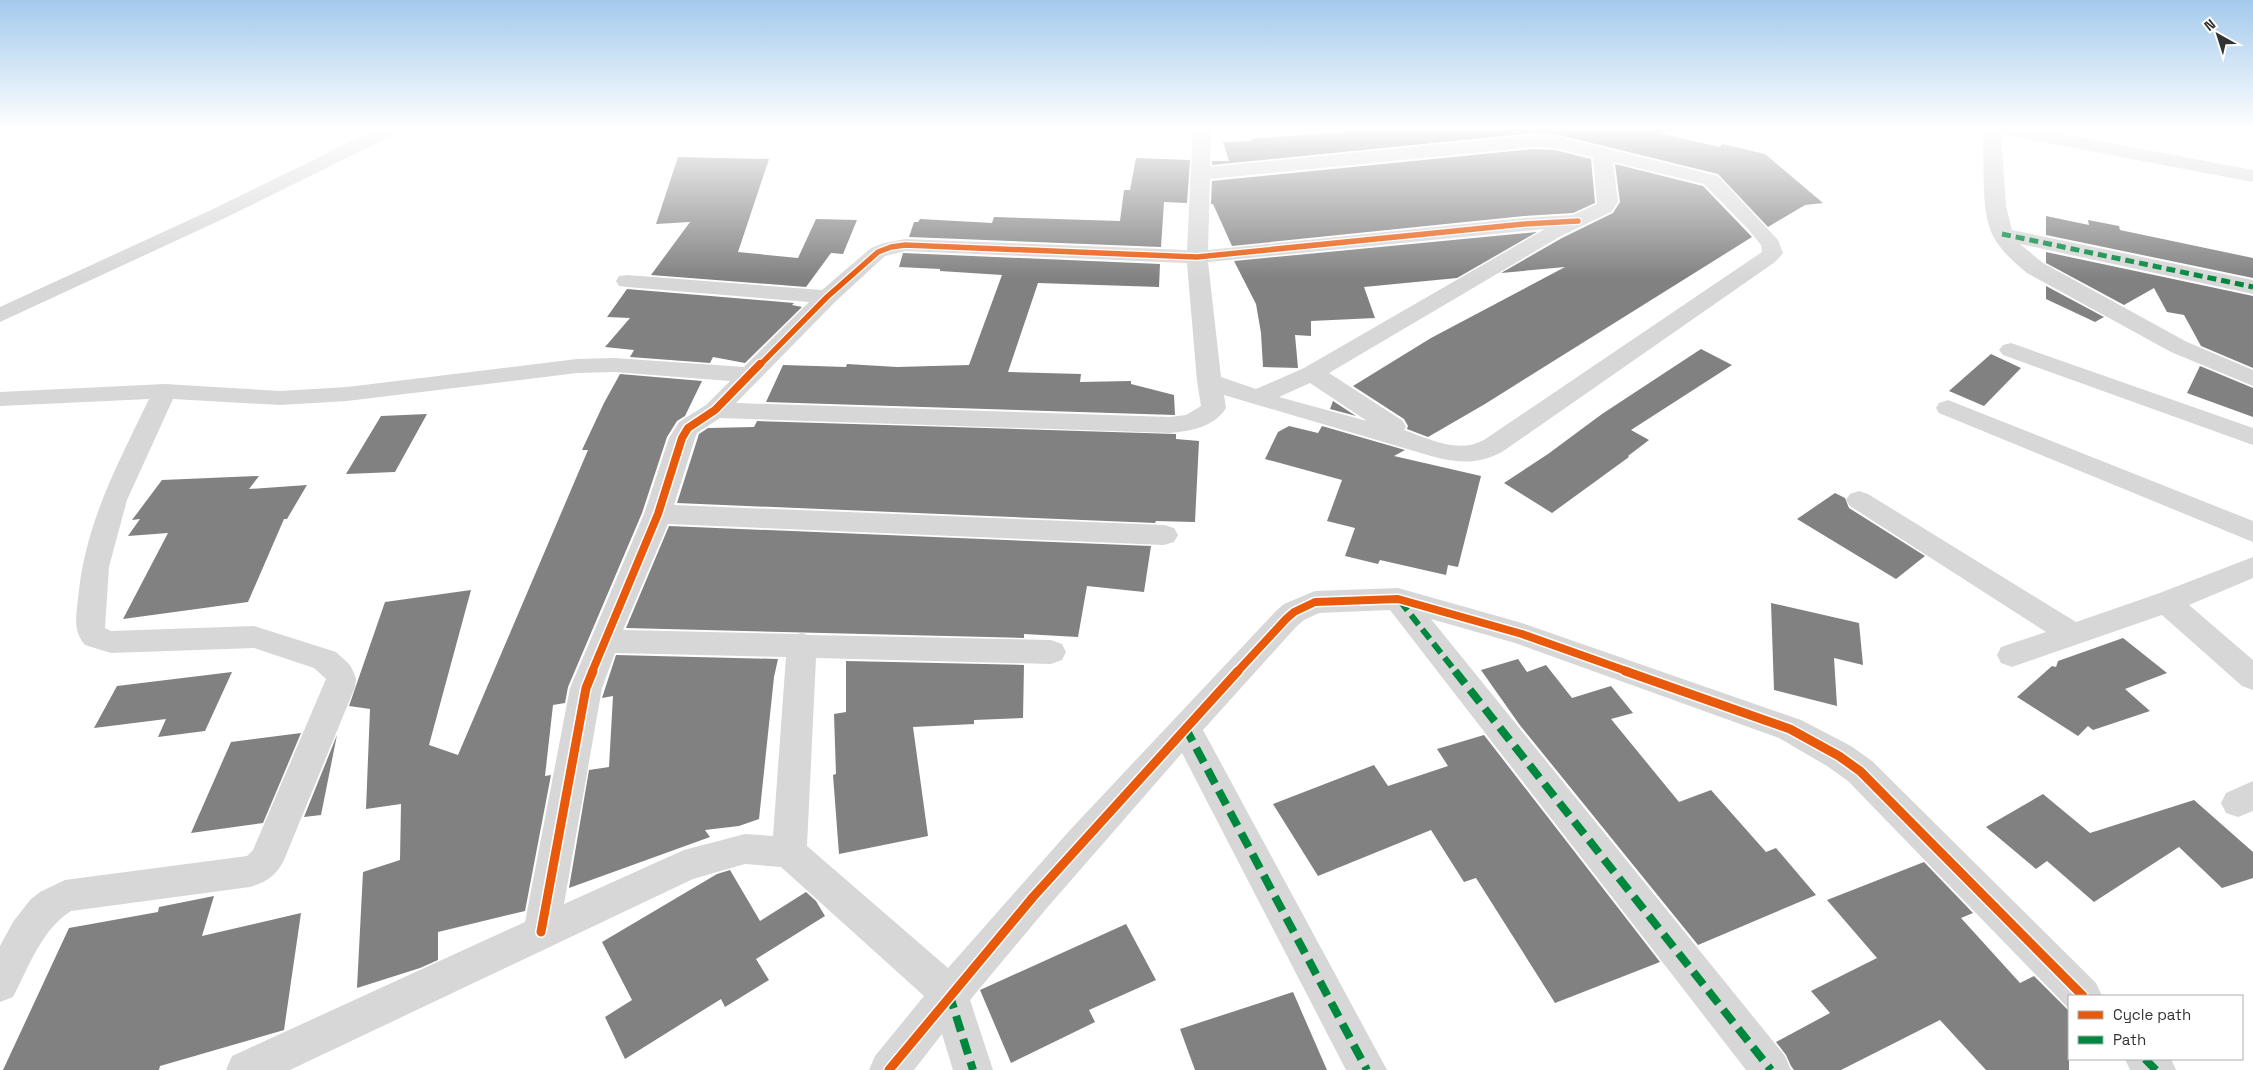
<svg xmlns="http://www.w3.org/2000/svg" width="2253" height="1070" viewBox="0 0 2253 1070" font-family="'Space Grotesk',sans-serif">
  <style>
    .building { fill: #818181 }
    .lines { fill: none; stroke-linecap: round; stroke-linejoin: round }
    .minor { fill: #d7d7d7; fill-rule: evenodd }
    .quiet-far2 { stroke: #00873e; stroke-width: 5; stroke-dasharray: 9 5; stroke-linecap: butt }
    .quiet-far1 { stroke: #00873e; stroke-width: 6; stroke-dasharray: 12 6; stroke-linecap: butt }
    .quiet { stroke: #00873e; stroke-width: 8; stroke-dasharray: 16 8; stroke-linecap: butt }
    .cycleway-far2-casing { stroke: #fff; stroke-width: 8 }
    .cycleway-far1-casing { stroke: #fff; stroke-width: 11 }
    .cycleway-casing { stroke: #fff; stroke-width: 12 }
    .cycleway-far2 { stroke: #e8590c; stroke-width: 5.5 }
    .cycleway-far1 { stroke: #e8590c; stroke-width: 8 }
    .cycleway { stroke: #e8590c; stroke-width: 9 }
  </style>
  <rect width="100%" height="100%" fill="#fff"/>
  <g class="building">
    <path d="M1664,129l-2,5 58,13 2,-3 43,10 58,49 -18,2 -37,22 -50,-53 -163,-40 -22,-1 -321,32v-4h17l-6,-19 29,-1 -1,-2 133,-10z"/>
    <path d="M1533,149l22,1 36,9 4,44 -22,10 -49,3 -292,30 -19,-42h-2l1,-23z"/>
    <path d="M678,157l91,2 -31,93 60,6 18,-39 41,1 -14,34 -12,-1 -25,34 -155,-12 39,-53 -34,2z"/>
    <path d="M1136,158l54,2 -3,43 -23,-1 -3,45 -252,-10 5,-15h4l2,-3 72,4 2,-6 126,4 4,-31h6z"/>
    <path d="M1615,164l88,22 49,51 -267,167 -57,33 -21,-8 1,-3 -4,-7 -51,-33 78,-48 134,-71 -64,6 61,-35 51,-25 7,-11z"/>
    <path d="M2046,216l43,9 -1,-5 31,6 1,4 133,28v20l-207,-43z"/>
    <path d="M1537,232l-80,46 -93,9 11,31 -64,3v15l-16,-1 3,33 -35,-1 -2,-34 -5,-29 -22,-43z"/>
    <path d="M2046,252l207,44v72l-52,-22 -17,-31 -17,-3 -13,-24 -30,17 -78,-42z"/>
    <path d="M903,253l257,11 -1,23 -121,-4 -30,89 73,2 -1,8 51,-1v3l43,11 1,20 -409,-13 17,-37 63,2 1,-3 50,3 72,-2 33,-90 -62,-4v-2l-41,-2z"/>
    <path d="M2046,286l58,31 -9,5 -49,-23z"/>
    <path d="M627,289l167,14 -2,2 10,2 -57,56 -32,-6 -3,6 -80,-6 4,-7 -29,-3 25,-29 -23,-1z"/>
    <path d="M1701,349l31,16 -101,65 18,10 -21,16 1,1 -77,56 -48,-30 44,-29 54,-40z"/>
    <path d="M1991,354l30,14 -37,38 -35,-15z"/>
    <path d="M2200,366l53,22v29l-66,-24z"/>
    <path d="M620,374l82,7 -17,35 -8,5 -10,16 -25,76 -74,174 -3,16 -12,2 -8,71 6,-1 -26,136 -87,21v28l-18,8 -63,20 6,-116 37,-12 1,-56 -35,5 4,-100 -21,-3 36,-104 86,-12 -42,155 29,10 130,-305h-6l22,-47z"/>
    <path d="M1333,401l23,15 -26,-7z"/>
    <path d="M427,414l-32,58 -49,2 35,-58z"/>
    <path d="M757,421l419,13v5l23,2 -4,81 -39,-1 -1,2 -478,-20 22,-69 9,-6 46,-1z"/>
    <path d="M1289,426l29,7 4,-7 83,24 -11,6 87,20 -23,91 -10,-2 -2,10 -66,-15 -2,4 -33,-8 10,-28 -28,-7 15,-41 -77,-21 13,-27z"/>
    <path d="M259,476l-10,13 58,-4 -20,34h-3l-36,83 -125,17 45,-86 -40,3 12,-17 -8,1 30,-40z"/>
    <path d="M1835,493l10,5 4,10 76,48 -29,23 -99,-60z"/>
    <path d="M669,526l482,20 -7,46 -57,-6 -9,51 -54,-3v4l-398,-10z"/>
    <path d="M1771,603l88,20 4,42 -29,-7 3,48 -63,-16z"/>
    <path d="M2123,638l44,35 -42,16 25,22 -57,19 -5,-4 -10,10 -61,-39 35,-31 4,1 2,-6z"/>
    <path d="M616,655l162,4 -4,18 -15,142 -20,7 -34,4 5,7 -141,51 20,-118 20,-3 4,-71 -11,2z"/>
    <path d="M1518,659l9,13 19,-7 26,33 39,-12 22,27 -22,6 68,83 32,-12 55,62 10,-4 40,47 -118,50 -179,-221 -38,-54z"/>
    <path d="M846,661l178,4 -1,53 -49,2v4l-61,3 15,109 -89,18 -6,-79 3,-1 -2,-60 12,-2z"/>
    <path d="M232,672l-27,59 -47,6 8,-18 -72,9 23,-42z"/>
    <path d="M301,733l-38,90 -72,10 40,-91z"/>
    <path d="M337,735l-16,80 -17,2z"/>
    <path d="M1484,735l176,227 -105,41 -79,-125 -12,4 -33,-52 -113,46 -45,-72 101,-39 14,21 60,-20 -11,-17z"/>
    <path d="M2043,794l47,39 104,-33 59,52v26l-31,10 -43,-41 -85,55 -47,-41 -11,8 -50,-42z"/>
    <path d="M1924,862l49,51 -12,5 59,65 14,-7 35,35v59h-83l-46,-50 -99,50h-47l-3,-4 -5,-11 -10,-13 54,-29 -19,-22 66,-33 -50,-58z"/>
    <path d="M730,870l30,51 46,-29 10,9 9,15 -69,43 13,21 -44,27 -4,-8 -96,60 -20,-42 27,-17 -30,-58 115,-68z"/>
    <path d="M214,896l-12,40 99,-23 -17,117 -124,36 -1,4h-156l66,-142 89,-16 1,-5z"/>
    <path d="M1126,924l30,56 -67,30 6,12 -84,41 -31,-73z"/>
    <path d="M1293,992l34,78h-132l-15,-41z"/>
  </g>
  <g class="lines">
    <g class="minor">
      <path d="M376,129h24l-3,4 -172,85 -225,104v-15l211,-97z"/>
      <path d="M1193,129h18l-1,38 323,-32 22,1 163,40 60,64 5,13 -8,9 -273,190c-24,13 -46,11 -71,4l-207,-61 2,13c-12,19 -35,23 -56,25l-450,-15 -23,15 -2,5 -21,67 490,20 10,3 4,7 -4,7 -10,3 -496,-21 -45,106 174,4 5,-1 6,2 243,5 11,4 4,8 -4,8 -11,4 -235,-6 -9,188 141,122 122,-138 206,-219 8,-7 31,-13 83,-3 124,35 279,97 50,26 21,15 224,222 6,13h-33v13l-221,-228 -21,-15 -48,-28 -264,-95 -84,-24 354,437 6,14h-45l-356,-460 -71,3 -15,7 -8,7 -93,103 184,340h-41l-164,-317 -136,156 -76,91 23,70h-40l-11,-36 -28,36h-45l6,-14 49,-60 -143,-129 -36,-3 -52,15 -403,191h-64l6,-14 293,-134 45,-234 74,-174 25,-76 10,-16 27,-17 24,-24 -116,-9 -37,1 -230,28 -67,4 -107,-6 -46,101 -18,67 -4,61 6,3 143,-5 82,26 14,13 4,8 2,6 -1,8 -71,173c-8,16 -17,22 -34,27l-179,24c-30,19 -42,56 -58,86l-13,5v-56l13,-24 17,-22 10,-8 25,-12 182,-24 6,-6 73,-171 -12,-11 -60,-20 -143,5 -26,-8c-12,-14 -9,-28 -7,-46 7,-76 39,-133 71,-200l-149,7v-14l165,-8 115,7 67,-4 230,-28 37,-1 130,9 65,-65 -182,-15 -8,-1 -3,-5 3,-5 8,-1 195,15 49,-42 13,-5 21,-4 282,11zM1533,147l22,1 38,9 4,47 -24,11 -49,3 -316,32 2,-71zM1613,162l91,22 44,45 13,16 1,7 -278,188c-26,14 -54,-1 -80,-10l2,-3 -3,-6 -74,-48 232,-137 50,-24 7,-10zM1545,229l-241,139 -48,21 -35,-12 -13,-115zM905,251l282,12 10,118 4,25 -15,9 -16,2 -434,-14 99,-101 50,-46zM1310,383l57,38 -88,-24zM615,653l171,4 -13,179 -28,-2 -61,16 -120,54 38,-216z"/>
      <path d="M1982,129h53l218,41v12l-252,-48 5,72 6,24 241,50v14l-233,-50 23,19 144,79 66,28v16l-82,-34 -144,-79c-13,-11 -26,-22 -34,-37 -14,-30 -7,-73 -11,-107z"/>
      <path d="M2011,343l242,85v17l-250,-90 -4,-5 4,-5z"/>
      <path d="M1948,400l305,121v21l-314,-129 -3,-5 3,-5z"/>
      <path d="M1859,491l9,3 208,128 81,-28 96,-37v21l-64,27 64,55v30l-11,-4 -80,-71 -150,52 -11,-4 -4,-8 4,-8 45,-15 -196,-126 -4,-6 4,-6z"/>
      <path d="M2253,781v30l-15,6 -12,-4 -5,-10 5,-10z"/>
      <path d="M2125,1059h46l5,11h-46z"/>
    </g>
    <path class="quiet-far2" d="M2002,234l251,53"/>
    <path class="quiet-far1" d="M1400,601l56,71"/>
    <g class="quiet">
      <path d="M1455,671l316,399"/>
      <path d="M1185,727l182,343"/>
      <path d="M949,993l24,77"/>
      <path d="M2145,1059l11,11"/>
    </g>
    <g class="cycleway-far2-casing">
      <path id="cycleway-far2" d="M759,366l68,-69 51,-45 13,-5 14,-2 292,12 327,-33 54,-3"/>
    </g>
    <g class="cycleway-far1-casing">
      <g id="cycleway-far1">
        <path d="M592,672l66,-158 24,-76 6,-10 27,-18 45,-46"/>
        <path d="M1237,672l49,-53 8,-7 21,-10 83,-3 124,35 107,38"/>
      </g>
    </g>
    <g class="cycleway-casing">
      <g id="cycleway">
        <path d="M1625,671l165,58 49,27 21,15 223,225"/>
        <path d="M541,932l45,-244 7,-17"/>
        <path d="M889,1070l144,-173 205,-226"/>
      </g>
    </g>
    <use href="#cycleway-far2" class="cycleway-far2"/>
    <use href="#cycleway-far1" class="cycleway-far1"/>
    <use href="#cycleway" class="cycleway"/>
  </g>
  <linearGradient id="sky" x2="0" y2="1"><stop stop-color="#a3caec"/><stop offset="0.46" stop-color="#fff"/><stop offset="1" stop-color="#fff" stop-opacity="0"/></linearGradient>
  <rect width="2253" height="279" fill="url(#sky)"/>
  <rect x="2068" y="995" width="175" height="65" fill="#ffffff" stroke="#adadad"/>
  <rect x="2078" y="1011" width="25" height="8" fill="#e8590c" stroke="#adadad"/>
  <text x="2113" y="1020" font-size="15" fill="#333333">Cycle path</text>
  <rect x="2078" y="1036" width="25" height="8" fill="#00873e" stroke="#adadad"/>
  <text x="2113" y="1045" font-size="15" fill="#333333">Path</text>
  <g transform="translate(2218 35) rotate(321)" stroke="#ffffff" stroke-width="4" paint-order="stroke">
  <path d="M0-4L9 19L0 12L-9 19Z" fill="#333333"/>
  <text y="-8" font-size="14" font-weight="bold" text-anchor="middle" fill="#333333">N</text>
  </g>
</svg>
